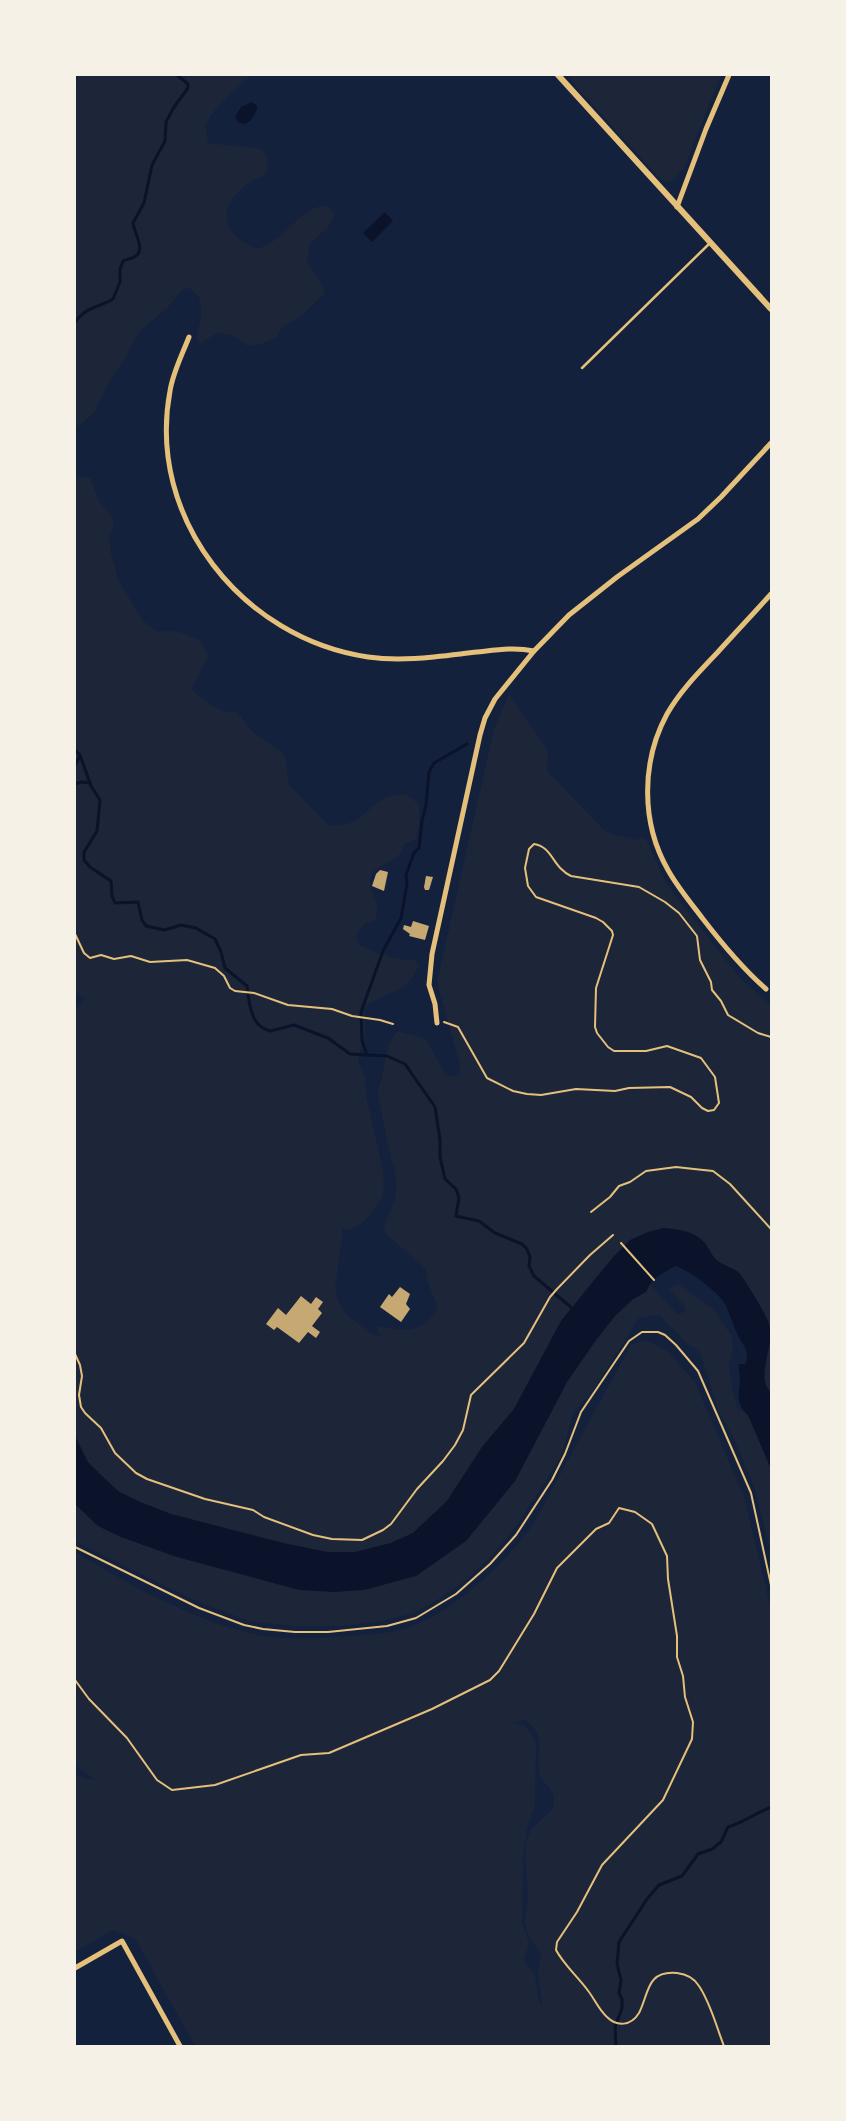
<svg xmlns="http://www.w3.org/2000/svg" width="846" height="2121" viewBox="0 0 846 2121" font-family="'DejaVu Sans',sans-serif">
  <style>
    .green { fill: #1d2539; fill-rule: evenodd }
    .water { fill: #0b132b }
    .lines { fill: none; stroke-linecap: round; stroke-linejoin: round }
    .stream { stroke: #0b132b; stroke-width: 3 }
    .building { fill: #c6a872 }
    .path { stroke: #e5c07b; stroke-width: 2 }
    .service { stroke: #e5c07b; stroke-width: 2.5 }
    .minor { stroke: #e5c07b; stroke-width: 5 }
    .tertiary { stroke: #e5c07b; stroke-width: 6 }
  </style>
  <rect width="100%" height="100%" fill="#14213d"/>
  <g class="green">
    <path d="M79,75h172l-32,30 -14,19 3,19 54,6 6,11 -2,14c-42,18 -59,54 -9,75 5,-2 11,-4 15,-7 17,-10 35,-39 56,-36l7,8 -8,14 -17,16 -3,17c6,12 15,19 18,32l-24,23 -10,5 -10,8 -4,8 -16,7 -14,2 -12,-10 -17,-4 -18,12c-6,-10 0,-17 1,-27 1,-6 -1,-14 -2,-20l-11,-10 -6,3 -14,17 -27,23 -8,12 -8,17 -17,24 -13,29 -20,17v-344z"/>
    <path d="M566,75h155l-37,93 -10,11 -6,3 -7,-2z"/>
    <path d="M75,476l15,2 10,25 11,11 3,10 -5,13 2,16 7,26 24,41 16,12c17,-3 29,2 44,10l6,15 -17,32c15,12 26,24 46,23l16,20 27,19 5,5 4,29 40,41c33,0 31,-14 56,-28 5,-3 14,-3 20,-4l14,10v22l-3,13 -12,5c-1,3 -3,9 -5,11 -8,9 -24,10 -28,22 -5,17 12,21 4,43l-10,4 -9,10 3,11c18,8 36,16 56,15l4,5c-11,30 -34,26 -56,43l2,25 -7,27 7,17 1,19 17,74 1,17 -3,12 -16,22 -13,8 -5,1 -4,-3 -8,61 4,15 8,12 6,5 21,15 7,1 -3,-4v-6c25,6 45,8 60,-18l-11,-28 -1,-11 -42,-37c1,-17 10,-23 12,-40 2,-13 -2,-22 -5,-34 -5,-20 -8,-41 -13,-61 0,-8 2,-13 4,-20 4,-17 3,-33 16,-46l28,8 20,37h13l1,-11 -23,-83 57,-253 15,-35 39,57 -1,20 57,59 11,5 24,5 3,-3 4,2 20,44 73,94 32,28v388l-6,-6 -1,-6 6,-48 -5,-17 -25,-43 -22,-11 -6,-6 -6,-11 -12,-11 -98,43 -35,44 -47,88 -32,38 -35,54 -34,32 -22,10 -36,9h-28l-44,-9 -112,-29 -31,-12 -22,-11 -30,-29 -13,-26v-426l10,-11 -10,-8z"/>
    <path d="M650,1284l27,30 8,-2 1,-4 -18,-20 11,-4 35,26 17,25 2,11 -4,20 3,23 5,18 11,8 23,54v84l-16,-64 -21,-50 -16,-29 -18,-58 -14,-9 -11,-13 -9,-6 -4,-8 -8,-1 -15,3 -45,71 -21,25 -10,36 -5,12 -41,63 -27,33 -28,25 -28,19 -20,11 -31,8 -41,5h-51l-42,-5 -50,-19 -36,-17 -88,-44v-37l23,22 23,11 56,20 32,8 206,11 51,-35 49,-60 52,-99 29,-42 19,-24 18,-17 13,-7z"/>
    <path d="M645,1340l22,11 28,31 49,115 27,113v436h-576l-60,-108 -22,-8 -38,22v-178l9,4 12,2 -20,-14 -1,-4v-210c53,32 111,64 170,80 29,8 61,7 90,5 25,-2 52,-2 75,-10 44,-16 91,-60 119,-97 13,-18 22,-40 33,-59 23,-42 46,-84 69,-126zM524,1720c25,14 11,36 16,55 3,10 15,14 14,26 0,13 -16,19 -23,29 -11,19 -2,47 -3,68 -1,9 -4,21 -2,30 2,10 10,18 15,26l-3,19 4,33 -4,-9 -3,-21 -11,-16 5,-17 -7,-21 1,-65 4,-28 8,-25 1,-54 -1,-10 -10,-14 -13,-3z"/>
  </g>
  <g class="water">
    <path d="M252,102l5,4c0,11 -14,27 -22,11l6,-10z"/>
    <path d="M385,212l8,9 -21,21 -9,-9z"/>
    <path d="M663,1228c16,1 34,3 44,18 4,5 5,11 11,15 6,5 14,6 20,11 5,4 30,45 31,52 7,22 -15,50 2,69v76l-23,-54c-14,-12 -8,-23 -8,-38 -1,-5 -2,-8 -1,-13h6c6,-11 -2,-19 -7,-28 -5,-10 -7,-20 -12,-30 -5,-12 -38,-37 -51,-40l-17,10 -8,8 -4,8 -13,7 -18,17 -19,24 -29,42 -52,99 -49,60 -50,35 -52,14 -30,2 -35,-2 -122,-33 -56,-20 -23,-11 -23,-22v-68l13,26 14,14 16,15 22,11 31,12 112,29 44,9h28l36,-9 22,-10 34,-32 35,-54 32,-38 47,-88 53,-65 16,-16 18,-8z"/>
  </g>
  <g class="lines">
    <g class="stream">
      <path d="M75,322c12,-16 23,-14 38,-23l7,-17v-13l3,-8c4,-2 8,-2 11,-4 13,-6 0,-24 -1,-34l11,-20 8,-38 13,-24 1,-19 8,-15 14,-19v-4l-11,-9"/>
      <path d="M75,750l5,5 11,31 9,14 -3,31 -13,21v8l6,7 21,14 1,15 3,7 23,-1 4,18 4,6 19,4 16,-5 15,3 19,11 6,13 4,16 22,18c1,11 4,32 12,39 3,3 8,5 11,6l24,-6 34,13 22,16 37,2 18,8 30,43 5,33v17l5,22 11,10 3,9 -3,18 23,5 16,12 27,11 5,5 3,8 -1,9 5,10 39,33"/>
      <path d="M75,765l5,-9"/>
      <path d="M75,784l6,-2 9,1"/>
      <path d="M367,1055l-5,-14 -1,-29 22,-61 18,-33 6,-34 -1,-9 8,-22 5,-5 3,-27 4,-16 3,-33 5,-9 33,-19"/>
      <path d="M616,2046l-1,-19 7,-19v-9l-3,-6 2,-13 -4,-16 2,-22 28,-43 12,-14 23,-9 16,-22 14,-5 9,-7 7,-15c16,-5 28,-14 43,-20"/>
    </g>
  </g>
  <g class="building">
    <path d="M380,870l8,2 -4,19 -12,-5 4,-12z"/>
    <path d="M426,876l7,1 -4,13h-4l-1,-3z"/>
    <path d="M413,921l16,5 -4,14 -16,-4 1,-2 -7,-5 1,-4 7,2z"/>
    <path d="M400,1287l10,7 -4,10 4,5 -9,13 -21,-15 9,-13 3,3z"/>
    <path d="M301,1296l10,8 5,-7 7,5 -5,7 4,4 -10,13 8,6 -4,6 -8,-6 -9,11 -22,-16 -3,3 -8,-6 12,-16 8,7z"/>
  </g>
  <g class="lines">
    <g class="path">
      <path d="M75,934l9,19 6,5 11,-3 13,4 17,-3 19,6 37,-2 28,8 9,8 6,12 5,3 19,2 34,12 44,4 20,7 28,4 13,4"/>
      <path d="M444,1022l14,5 29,51 26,13 14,3 14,1 35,-6 39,2 14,-3 41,-1 21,10 11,11 6,3 6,-1 5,-7 -4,-26 -14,-19 -34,-12 -21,5h-32l-6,-4 -11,-14 -2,-6 1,-39 17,-53 -1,-4 -9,-9 -7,-4 -60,-21 -8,-11 -3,-18 4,-19 5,-5c19,3 18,23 37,32l68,11 26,15 14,11 18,23 3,24 11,22 1,8 9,11 7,14 30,18 13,4"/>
      <path d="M591,1212l19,-15 9,-11 11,-4 16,-11 30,-4 18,2 19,2 17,13 41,45"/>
      <path d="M621,1243l33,37"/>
      <path d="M75,1354l5,11 2,11 -3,19 2,12 4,6 16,15 14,25 21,20 11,6 58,20 48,11 11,7 49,18 19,4 30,1 21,-10 8,-6 26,-35 26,-28 12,-16 8,-15 8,-35 53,-52 26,-46 7,-8 33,-34 23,-20"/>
      <path d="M75,1547l124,61 45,17 19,4 32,3h33l59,-6 29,-8 40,-24 34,-30 26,-29 36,-55 13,-26 16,-42 48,-71 13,-9h16l7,3 11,10 22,26 53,122 20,92"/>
      <path d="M75,1680l14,19 38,39 30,42 15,10 43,-5 86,-30 28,-2 103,-44 58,-29 9,-9 35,-57 23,-46 39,-39 13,-6 10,-15 16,4 17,12 15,32 1,23 9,57v21l6,19 2,21 8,25 -1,17 -29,61 -61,65 -25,47 -20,30 -1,8c8,15 23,28 33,42 6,8 10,18 18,25 10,10 24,9 32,-4 10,-19 7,-43 38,-40 9,1 17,5 22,13 12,18 17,40 25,60"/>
    </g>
    <path class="service" d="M582,368l127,-124"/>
    <g class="minor">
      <path d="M677,207l29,-78 23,-54"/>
      <path d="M189,337c-7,18 -16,35 -19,54 -24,127 73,248 198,266 37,5 73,-1 109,-5 19,-2 37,-5 57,-1"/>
      <path d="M766,989c-24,-21 -43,-44 -63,-70 -12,-16 -25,-31 -35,-49 -27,-47 -27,-108 -1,-156 13,-23 32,-42 50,-61 18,-20 36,-39 54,-59"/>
      <path d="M437,1023l-2,-19 -6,-19 3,-31 48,-219 5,-17 10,-19 39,-48 35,-36 48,-38 81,-58 23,-22 50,-54"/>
      <path d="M75,1968l47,-27 58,105"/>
    </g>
    <path class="tertiary" d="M558,75l213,234"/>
  </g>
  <rect width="846" height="2121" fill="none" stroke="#f6f1e7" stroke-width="152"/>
</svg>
